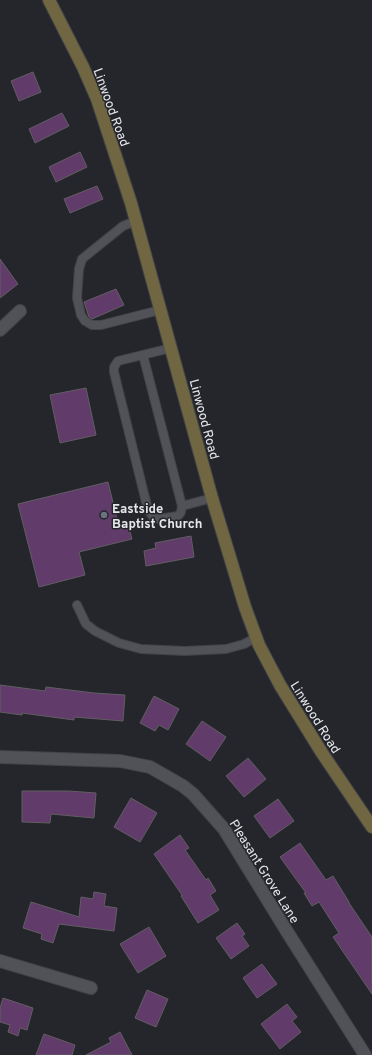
<svg xmlns="http://www.w3.org/2000/svg" width="372" height="1055" viewBox="0 0 372 1055" font-family="Overpass,sans-serif">
  <style>
    .building { fill: #613b69; stroke: #625e63 }
    .lines { fill: none; stroke-linecap: round; stroke-linejoin: round }
    .lane-casing { stroke: #414347; stroke-width: 10 }
    .street-casing { stroke: #414347; stroke-width: 14 }
    .secondary-casing { stroke: #414347; stroke-width: 14 }
    .lane { stroke: #505258; stroke-width: 8 }
    .street { stroke: #505258; stroke-width: 12 }
    .secondary { stroke: #706641; stroke-width: 12 }
    .worship-dot { fill: #6b7280; stroke: #24262b; stroke-width: 1.5 }
    .labels { text-anchor: middle; stroke-width: 3; stroke-linejoin: round; paint-order: stroke }
    .street-label { font-size: 13px; fill: #e6e7eb; stroke: #24262b }
    .poi-label { font-size: 13px; font-weight: bold; fill: #e6e7eb; stroke: #24262b; text-anchor: start }
  </style>
  <rect width="100%" height="100%" fill="#24262b"/>
  <g class="building">
    <path d="M33,72l8,20 -22,9 -8,-20z"/>
    <path d="M62,113l7,13 -34,17 -6,-14z"/>
    <path d="M80,152l7,15 -31,15 -7,-15z"/>
    <path d="M97,186l6,13 -33,14 -6,-14z"/>
    <path d="M0,259l18,25 -18,14z"/>
    <path d="M116,289l8,16 -32,14 -3,-2 -5,-15z"/>
    <path d="M86,388l10,47 -36,8 -10,-48z"/>
    <path d="M108,482l10,41 9,-2 5,18 -53,13 6,23 -46,12 -21,-83z"/>
    <path d="M191,536l3,21 -48,9 -2,-15 12,-3 -1,-5z"/>
    <path d="M0,685l45,6 1,-4 48,6 31,2 -2,26 -49,-4v3l-52,-7v2l-22,-3z"/>
    <path d="M154,696l25,13 -11,21 -9,-5 -4,6 -15,-8z"/>
    <path d="M202,721l24,16 -16,24 -24,-17z"/>
    <path d="M248,758l18,21 -22,18 -18,-21z"/>
    <path d="M22,791h47l27,2 -2,25 -43,-4 -1,9 -28,-1z"/>
    <path d="M131,798l26,15 -17,29 -26,-15z"/>
    <path d="M278,799l16,22 -24,17 -16,-22z"/>
    <path d="M180,835l9,13 -4,2 21,30 2,-2 8,13 -6,4 9,15 -21,13 -17,-27 1,-1 -28,-41z"/>
    <path d="M300,843l26,37 7,-4 16,26v1l23,34v57l-39,-57 6,-4 -20,-31 -7,4 -8,-13h2l-26,-36z"/>
    <path d="M94,892l12,2 -2,12 13,2 -3,23 -55,-7 -6,19 -12,-4 1,-5 -19,-6 8,-26 48,15 2,-20 12,2z"/>
    <path d="M237,923l8,11 -3,2 7,10 -18,13 -15,-21z"/>
    <path d="M149,927l17,29 -28,17 -18,-29z"/>
    <path d="M262,964l15,20 -20,14 -14,-20z"/>
    <path d="M147,990l21,9 -12,28 -21,-9z"/>
    <path d="M3,998l30,10 -6,22 -7,-2 -2,8 -10,-4 2,-7 -10,-3v-14z"/>
    <path d="M287,1004l10,13 -5,4 9,11 -21,17 -19,-25z"/>
    <path d="M120,1032l12,23h-46l25,-13 -2,-4z"/>
    <path d="M44,1034l31,11 -3,10h-36z"/>
  </g>
  <g class="lines">
    <g class="lane-casing">
      <g id="lane">
        <path d="M136,221l-13,5 -41,33 -3,10 -2,29 4,17 4,6 7,4h9l59,-15"/>
        <path d="M143,355l39,151 -1,6 -3,4 -19,3 -5,-1 -6,-8 -34,-138v-5l4,-6 53,-13"/>
        <path d="M182,506l30,-8"/>
        <path d="M77,605l9,19 9,7 24,12 22,6 44,2 41,-2 18,-5 13,-7"/>
      </g>
    </g>
    <g class="street-casing">
      <g id="street">
        <path d="M0,330l20,-19"/>
        <path d="M0,757l120,4 30,6 33,19 10,8 31,35 62,101 79,125"/>
        <path d="M0,961l91,27"/>
      </g>
    </g>
    <g class="secondary-casing">
      <path id="secondary" d="M49,0l34,67 14,32 34,104 81,295 33,109 14,38 21,40 42,68 50,74"/>
    </g>
    <use href="#lane" class="lane"/>
    <use href="#street" class="street"/>
    <use href="#secondary" class="secondary"/>
  </g>
  <circle class="worship-dot" cx="104" cy="515" r="4"/>
  <g class="labels">
    <g class="street-label">
      <text transform="translate(112 107) rotate(70)" y="5">Linwood Road</text>
      <text transform="translate(205 419) rotate(75)" y="5">Linwood Road</text>
      <text transform="translate(316 717) rotate(58)" y="5">Linwood Road</text>
      <text transform="translate(265 871) rotate(58)" y="5">Pleasant Grove Lane</text>
    </g>
    <g class="poi-label">
      <text x="112" y="513">Eastside<tspan x="112" dy="15">Baptist Church</tspan></text>
    </g>
  </g>
</svg>
